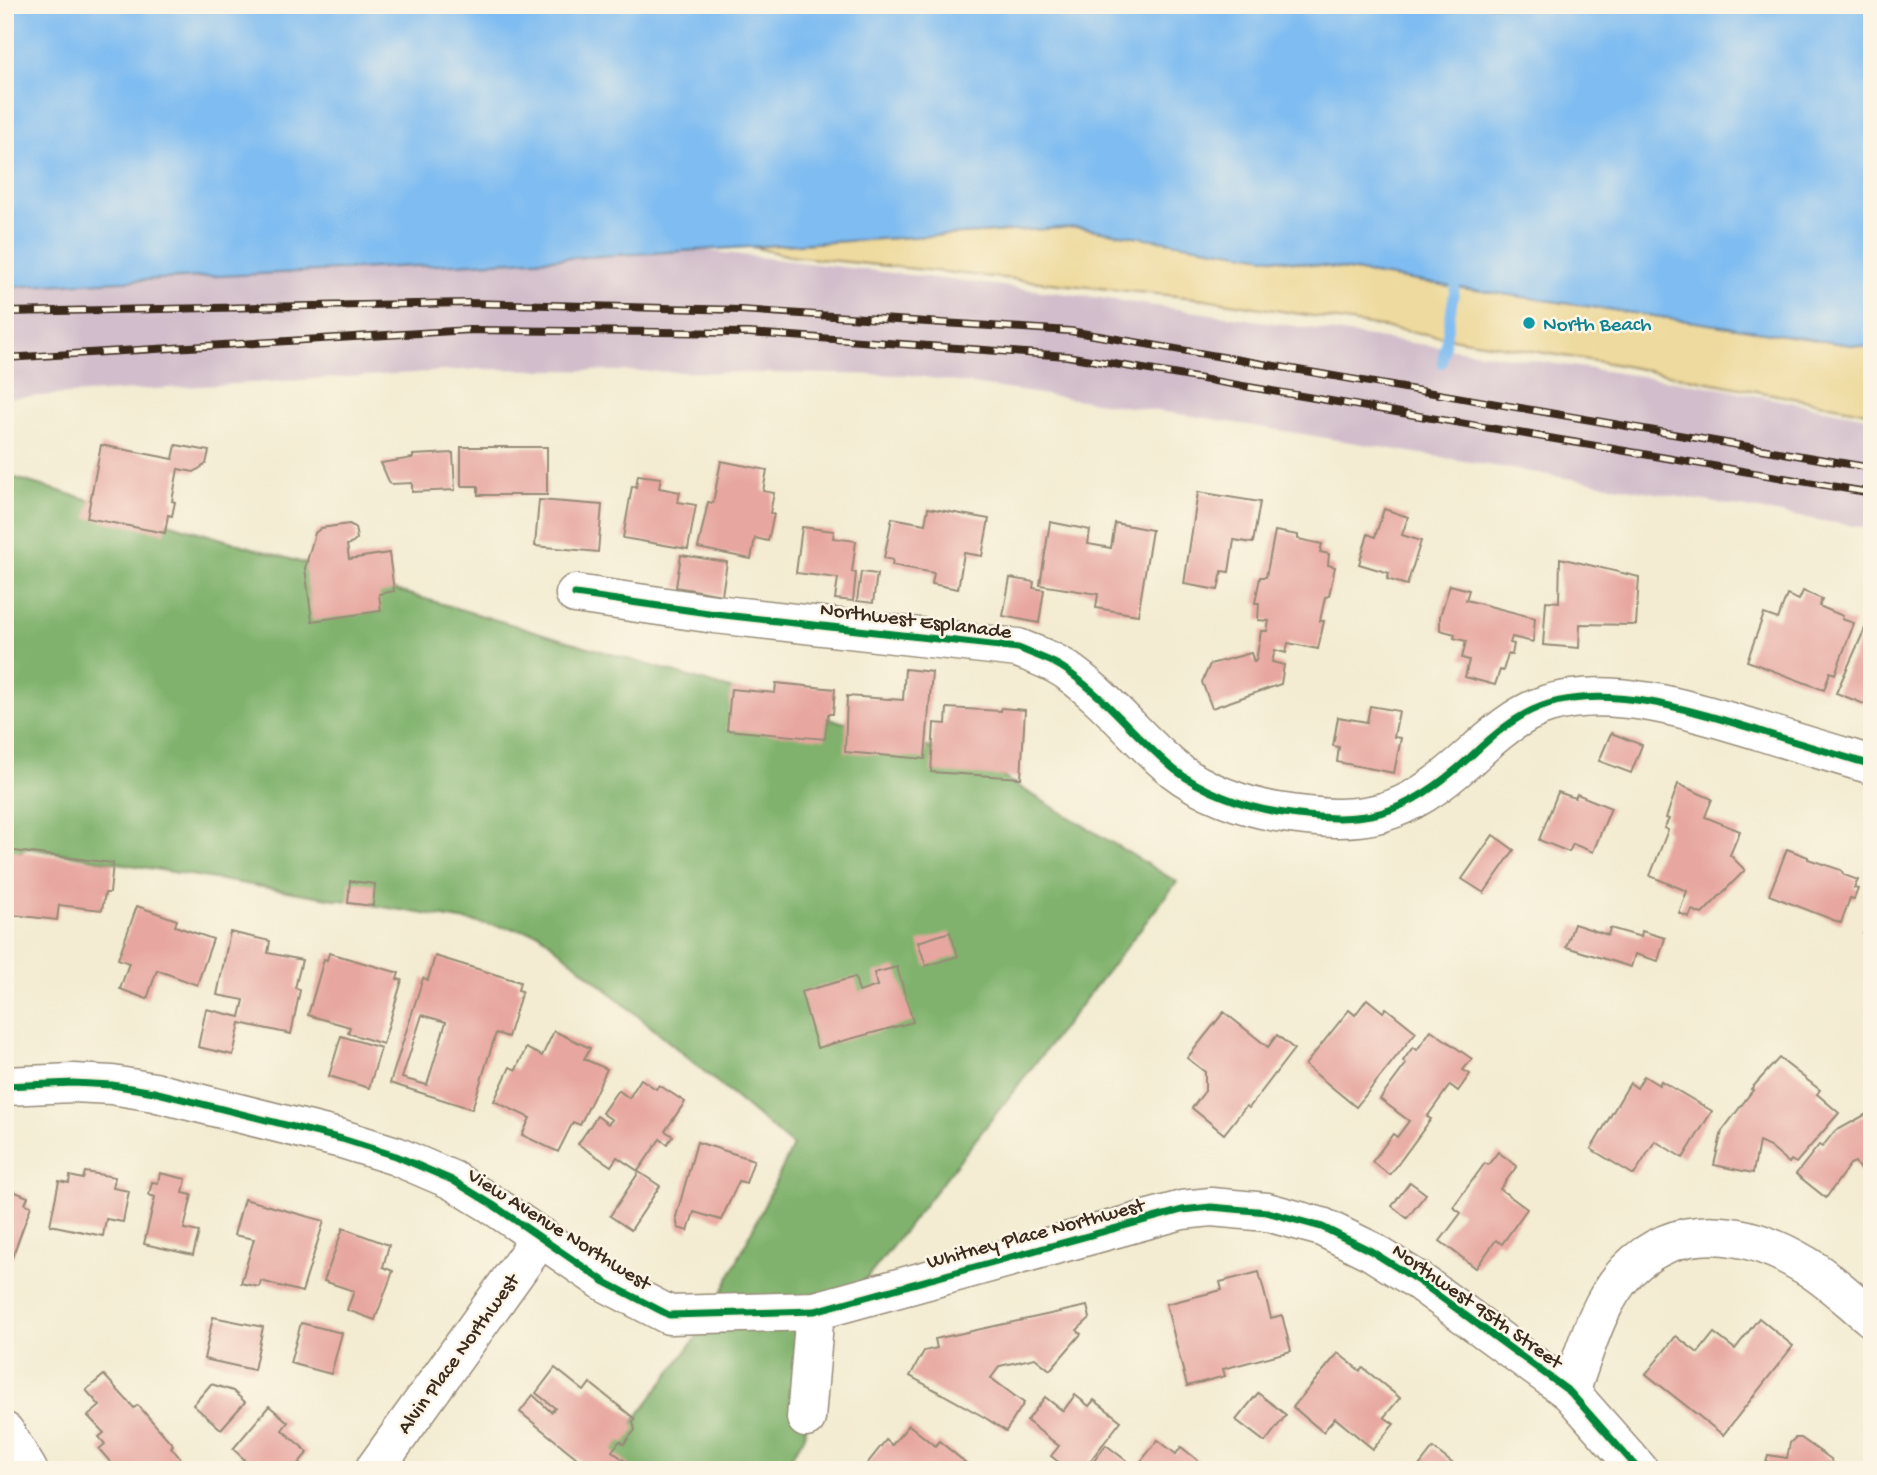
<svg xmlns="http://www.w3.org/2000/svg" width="1877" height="1475" viewBox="0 0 1877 1475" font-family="'Gochi Hand',sans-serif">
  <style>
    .industrial { fill: #d1bdcb }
    .forest { fill: #80b26d; stroke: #5e6e46; stroke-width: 2 }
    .sand { fill: #eeda9e; stroke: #94825e; stroke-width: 2 }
    .water { fill: #7ebcf1; stroke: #5c7388; stroke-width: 2 }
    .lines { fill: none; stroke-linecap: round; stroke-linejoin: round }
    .stream { stroke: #7ebcf1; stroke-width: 10 }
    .building { fill: #e7a7a0; fill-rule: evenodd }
    .minor-casing { stroke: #978b78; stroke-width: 41 }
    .minor { stroke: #fff; stroke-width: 38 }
    .rail-casing { stroke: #3b2a1e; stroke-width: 8 }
    .rail { stroke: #fcf5e5; stroke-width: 5; stroke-dasharray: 16; stroke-linecap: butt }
    .cycleway-casing { stroke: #fcf5e5; stroke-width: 11 }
    .cycleway { stroke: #00873e; stroke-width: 7 }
    .culture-dot { fill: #0f9aa8; stroke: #fcf5e5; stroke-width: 2.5 }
    .labels { text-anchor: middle; stroke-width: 5; stroke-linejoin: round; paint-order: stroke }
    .culture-label { font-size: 21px; fill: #0d838f; stroke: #fcf5e5; text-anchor: start }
    .street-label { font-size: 21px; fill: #3b2a1e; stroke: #fcf5e5 }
  </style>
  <rect width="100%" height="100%" fill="#fcf5e5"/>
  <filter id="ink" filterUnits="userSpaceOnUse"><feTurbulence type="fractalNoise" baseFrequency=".0143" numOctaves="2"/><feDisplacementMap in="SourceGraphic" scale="14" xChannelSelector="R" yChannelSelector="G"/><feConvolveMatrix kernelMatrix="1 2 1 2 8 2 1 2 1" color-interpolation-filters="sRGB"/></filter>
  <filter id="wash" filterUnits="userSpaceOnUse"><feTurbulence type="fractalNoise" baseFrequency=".00686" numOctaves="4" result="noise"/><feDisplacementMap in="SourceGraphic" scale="28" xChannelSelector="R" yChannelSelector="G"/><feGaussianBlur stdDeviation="1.57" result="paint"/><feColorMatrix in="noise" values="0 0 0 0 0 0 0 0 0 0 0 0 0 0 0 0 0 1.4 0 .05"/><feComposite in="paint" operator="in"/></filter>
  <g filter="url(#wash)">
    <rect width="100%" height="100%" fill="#f3ecd2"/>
    <path class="industrial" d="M700,250l393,47 609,88 170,33v111l-666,-111 -296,-43 -432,-6 -473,29v-113z"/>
    <path class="forest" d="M5,475l973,287 199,120 -337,431 -25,-1 -10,124 -22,34h-186l109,-145 87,-179 -254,-213 -511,-85 -23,10z"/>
    <path class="sand" d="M1077,227l378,60 417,61v65l-258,-49 -409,-65 -415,-43 -38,-9z"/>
    <path class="water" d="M5,5h1867v343l-417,-61 -378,-60 -525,32 -547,28z"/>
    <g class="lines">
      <path class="stream" d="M1442,363l13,-76"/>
    </g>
    <g id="blocks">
      <g class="building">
        <path d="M101,445l72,14 3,-14 33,6 -3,13 -12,8 -16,-3 -6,32 3,1 -3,14 -4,-1 -3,18 -78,-15z"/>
        <path d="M461,447h86v48h-69v-9h-17z"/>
        <path d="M453,453l2,37 -43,2v-9l-22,1 -9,-21 32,-5v-3z"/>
        <path d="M721,461l46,9 -4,21 11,2 -4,20 4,1 -6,27 -13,-3 -4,21 -53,-11 10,-46 5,1z"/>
        <path d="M638,475l23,3 -2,10 21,4 -2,10 18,3 -8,44 -65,-11 9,-52 4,1z"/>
        <path d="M1198,492l62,10 -7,41 -19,-3 -5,32 -7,-1 -4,19 -34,-6z"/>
        <path d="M539,500l63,5 -4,47 -63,-6z"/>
        <path d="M928,508l61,11 -7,37 -18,-3 -6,36 -26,-5 2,-11 -42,-8 1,-5 -9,-2 8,-40 33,6z"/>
        <path d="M1384,509l24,8 -6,18 19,6 -14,44 -20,-6 2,-6 -30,-9 9,-30 7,3z"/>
        <path d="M1050,522l40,8 -2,14 23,4 4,-25 37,7 -14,85 -42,-7 2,-14 -58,-9z"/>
        <path d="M349,524l6,3 2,12 -4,4 -6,2 2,14 40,-6 5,38 -15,3 2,17 -69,10 -7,-53 10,-35 6,-5z"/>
        <path d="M802,527l32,4 -1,7 23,3 -4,31 4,1 -3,28 -18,-2 3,-21 -42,-5z"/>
        <path d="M1275,531l23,4v4l24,5 -2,8 9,2 -1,11 7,2 -6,29 -4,1 -5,24h4l-6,28 -30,-6 -2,10 -11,-3 -3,12 12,3 -3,19 -69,24 -10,-26 8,-18 41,-11 3,9 2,-1 5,-30h6l2,-10 -11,-1 1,-17h-4l5,-26h6z"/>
        <path d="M681,555l46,7 -5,33 -46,-8z"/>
        <path d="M1560,558l79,19 -3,48 -56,-1 -1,24 -36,-3 3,-44 13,1z"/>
        <path d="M861,572l16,2 -4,29 -16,-2z"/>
        <path d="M1010,578l24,4 -1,6 11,2 -5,33 -36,-7z"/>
        <path d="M1450,585l19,5 -3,10 69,18 -2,24 -21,-5 -2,6 4,1 -2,11 -4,-1 -5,17 -3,-1 -5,15 -30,-8 4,-17 -7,-2 4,-17 -12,-3 1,-4 -15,-4v-14z"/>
        <path d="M1803,591l19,8 -3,7 24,10 -1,3 12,4 -19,51 -5,-2 -6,18 -77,-29 17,-47 14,5 9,-24 12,5z"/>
        <path d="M1872,613v94l-36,-14z"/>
        <path d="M905,669l27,3 -7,87 -80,-7 2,-56 56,4z"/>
        <path d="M776,683l59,6 -2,25h-5l-3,25 -98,-9 4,-41 44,4z"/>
        <path d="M1370,706l29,5 -5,26 7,1 -7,35 -57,-11 2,-15 -6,-1 5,-29 29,5z"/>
        <path d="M947,708l54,3v-3l24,2 -4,68 -90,-6 3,-49 12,1z"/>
        <path d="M1611,733l31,12 -11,28 -32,-12z"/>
        <path d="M1678,784l34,15 -7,18 35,14 -10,24 15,15 -43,44 -10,-4 -3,7 -10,-4 8,-22 -37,-15 18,-46 -4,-2 5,-9 -3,-1z"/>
        <path d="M1558,792l17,6 2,-4 34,14 -18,44 -20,-8 -4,8 -30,-12z"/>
        <path d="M1493,835l21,15 -30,43 -22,-14z"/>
        <path d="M1787,849l21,8v2l33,11 3,5 14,5 -4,8 4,1 -4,10 -4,-1 -9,25 -72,-28z"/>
        <path d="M6,850l107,13 -3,30h-5l-3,17 -43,-5 -2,15 -52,-6z"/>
        <path d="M350,881l25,3 -2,22 -25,-3z"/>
        <path d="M137,906l40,14 -2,6 38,13 -16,46 -40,-15 -10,29 -27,-10 9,-26 -11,-4z"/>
        <path d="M1869,913l3,2v21l-9,-2z"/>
        <path d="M1574,924l34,11 2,-7 31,9 1,-6 23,7 -7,23 -23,-7 -4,13 -65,-20z"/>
        <path d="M230,932l40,9 -2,12 34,7 -7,28 5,2 -9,44 -51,-11 -7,32 -35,-8 8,-38 34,8 4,-17 -27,-5z"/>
        <path d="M950,932l8,24 -32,10 -8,-24z"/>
        <path d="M329,953l70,20 -2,6 5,1 -19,64 -35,-11 2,-6 -42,-12 16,-56 3,1z"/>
        <path d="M435,956l85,26 -2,8 4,1 -14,46 -12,-4 -24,76 -82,-26 33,-105 5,2zM422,1015l24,7 -19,63 -25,-7z"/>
        <path d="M897,967l16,55 -96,26 -16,-56 54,-15 4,15 18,-6 -3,-13z"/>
        <path d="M1367,999l16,13 3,-4 30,24 -60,75 -51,-42 44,-55 6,5z"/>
        <path d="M1224,1012l44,35 9,-12 17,14 -45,59 -3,-2 -22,28 -32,-26 13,-17v-19l-18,-14z"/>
        <path d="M1431,1030l41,29 -9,11 7,4 -12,17 -8,-6 -23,32 4,2 -41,56 -18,-13 21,-28 4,3 12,-16 -29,-22 26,-35 -3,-3 10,-14 4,3z"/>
        <path d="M554,1031l36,17 -6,11 23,10 -27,56 -7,-3 -15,30 -36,-17 8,-17 -36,-17 16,-34 6,3 10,-22 16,8z"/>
        <path d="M341,1036l40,12 -12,40 -40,-12z"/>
        <path d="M1779,1058l41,32 -3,4 22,19 -43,50 -5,-3 -2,3 -19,-16 -11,-5 -6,31 -39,-8 8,-34 31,-41 -2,-1z"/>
        <path d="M1644,1076l15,9 2,-4 51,30 -29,47 -28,-17 -21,34 -43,-26 39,-66 7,5z"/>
        <path d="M641,1079l15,10 3,-4 26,17 -20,29 8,5 -6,8 -7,-5 -22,32 -21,-14 -6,9 -33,-22 19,-28 11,8 4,-4 -10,-7 16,-23 11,8z"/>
        <path d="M1872,1111v78l-17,-27 -5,2 -24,34 -30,-24 23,-29 3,2 12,-15z"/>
        <path d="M697,1142l57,18 -8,23 -7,-2 -18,39 -27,-8 -6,19 -10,-3 -2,-11z"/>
        <path d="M1498,1152l19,14 -17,23 27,20 -25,35 -6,-4 -20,28 -36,-27 21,-28 -8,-6 32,-44 3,2z"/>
        <path d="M85,1172l30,5 -2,11 16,3 -6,31 -17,-3 -3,17 -53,-11 9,-44 10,2 1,-7 13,3z"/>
        <path d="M639,1172l21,14 -29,44 -21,-14z"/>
        <path d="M160,1173l26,6 -3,14 9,2 -8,34 15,3 -6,23 -49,-11 11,-47 -6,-2 3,-13 6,1z"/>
        <path d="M1410,1182l16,12 -19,24 -15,-12z"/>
        <path d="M5,1188l23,9 -3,7 6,2 -19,52 -7,-3z"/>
        <path d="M244,1199l80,22 -22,71 -41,-11 -2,6 -18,-4 13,-44 -20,-4z"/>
        <path d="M343,1228l46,17 -6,22 10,4 -18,49 -28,-10 7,-19 -30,-10z"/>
        <path d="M1259,1272l12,46 11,-3 9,36 -68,18 2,7 -38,10 -21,-82 56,-14 -2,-8z"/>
        <path d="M1087,1306l3,12 -13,12 4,4 -31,36 -15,-12 -35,8 -9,12 33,25 -18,28 -22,-14 -74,-41 14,-25 13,-3 -2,-9z"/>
        <path d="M213,1317l50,10 -9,43 -50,-11z"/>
        <path d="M1759,1318l34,28 -70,89 -77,-61 30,-38 22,17 16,-20 21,16z"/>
        <path d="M301,1323l41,10 -11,41 -41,-11z"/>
        <path d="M1338,1353l22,18 3,-3 37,30 -16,19 10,7 -21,25 -38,-31 -12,14 -30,-25z"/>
        <path d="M555,1368l29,23 6,-8 45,36 -2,3 2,8 -11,14 -4,-3 -8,10 17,13v6h-37l-72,-58 13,-17 18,17 4,-4 -19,-15z"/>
        <path d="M104,1375l30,33 4,-3 35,40 -2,2 9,11 -2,12h-4l-4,-5 -4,5h-49l-18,-21 6,-5 -6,-7 5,-4 -16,-17 12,-10 -14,-16z"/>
        <path d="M211,1384l22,7 12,11 -24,27 -28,-24z"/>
        <path d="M1258,1393l28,22 -21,27 -29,-22z"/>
        <path d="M1075,1395l14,11 5,-6 27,21 -38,49h-14l-18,-14 8,-10 -32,-25 18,-24 18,14z"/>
        <path d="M269,1406l19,16 -6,8 26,22 -15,18h-58l9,-11 -11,-10z"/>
        <path d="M909,1425l26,21 4,-5 27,22 -6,7h-98l24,-30 6,5z"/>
        <path d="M1795,1438h6l30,21 1,5 26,6h-94l4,-15 19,3 3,-15z"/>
        <path d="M1158,1440l18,14 5,-7 29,23h-76z"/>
        <path d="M1106,1445l22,17 -7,8h-34z"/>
        <path d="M1433,1448l28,22h-45z"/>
      </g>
    </g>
  </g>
  <g filter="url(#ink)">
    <use href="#blocks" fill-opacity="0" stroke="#978b78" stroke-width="2"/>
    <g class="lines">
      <g class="minor-casing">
        <g id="minor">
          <path d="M575,594l140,20 303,34c17,7 37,13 52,25 39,28 68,67 105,97 27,21 67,36 102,42 89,14 125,6 193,-55 22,-21 48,-44 78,-53 65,-20 150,8 212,27 37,12 75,23 112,34"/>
          <path d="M5,1086l68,-3 39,2 42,7 188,47 54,17 56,24 41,25 112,77 64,33 146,-4 367,-101 29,-3 56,5 55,15 49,24 49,31 150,110 69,78"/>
          <path d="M1570,1392c15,-40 27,-89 57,-121 51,-52 121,-41 178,-6 24,14 45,35 67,53"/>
          <path d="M806,1418l9,-107"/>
          <path d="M5,1432l23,38"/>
          <path d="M374,1470l167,-233"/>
        </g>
      </g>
      <use href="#minor" class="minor"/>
      <g class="rail-casing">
        <g id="rail">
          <path d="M5,312l462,-9 273,7 330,21 802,137"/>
          <path d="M5,358l465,-28 279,3 318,23 805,137"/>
        </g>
      </g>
      <use href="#rail" class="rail"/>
      <g class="cycleway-casing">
        <g id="cycleway">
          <path d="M575,594l140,20 303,34c17,7 37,13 52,25 39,28 68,67 105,97 27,21 67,36 102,42 89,14 125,6 193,-55 22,-21 48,-44 78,-53 65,-20 150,8 212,27 37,12 75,23 112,34"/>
          <path d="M5,1086l68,-3 39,2 42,7 188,47 54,17 56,24 41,25 112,77 64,33 146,-4 367,-101 29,-3 56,5 55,15 49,24 49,31 150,110 69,78"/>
        </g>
      </g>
      <use href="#cycleway" class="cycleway"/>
    </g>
  </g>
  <circle class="culture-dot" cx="1529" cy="323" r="7"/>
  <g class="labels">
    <g class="culture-label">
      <text x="1543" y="330">North Beach</text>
    </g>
    <g class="street-label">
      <text transform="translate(916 619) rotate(7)" y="7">Northwest Esplanade</text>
      <text transform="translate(560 1228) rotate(32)" y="7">View Avenue Northwest</text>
      <text transform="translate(1035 1232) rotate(-15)" y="7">Whitney Place Northwest</text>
      <text transform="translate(1478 1305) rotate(35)" y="7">Northwest 95th Street</text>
      <text transform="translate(457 1353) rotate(-54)" y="7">Alvin Place Northwest</text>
    </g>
  </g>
  <rect width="1877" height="1475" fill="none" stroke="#fcf5e5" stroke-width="28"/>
</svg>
